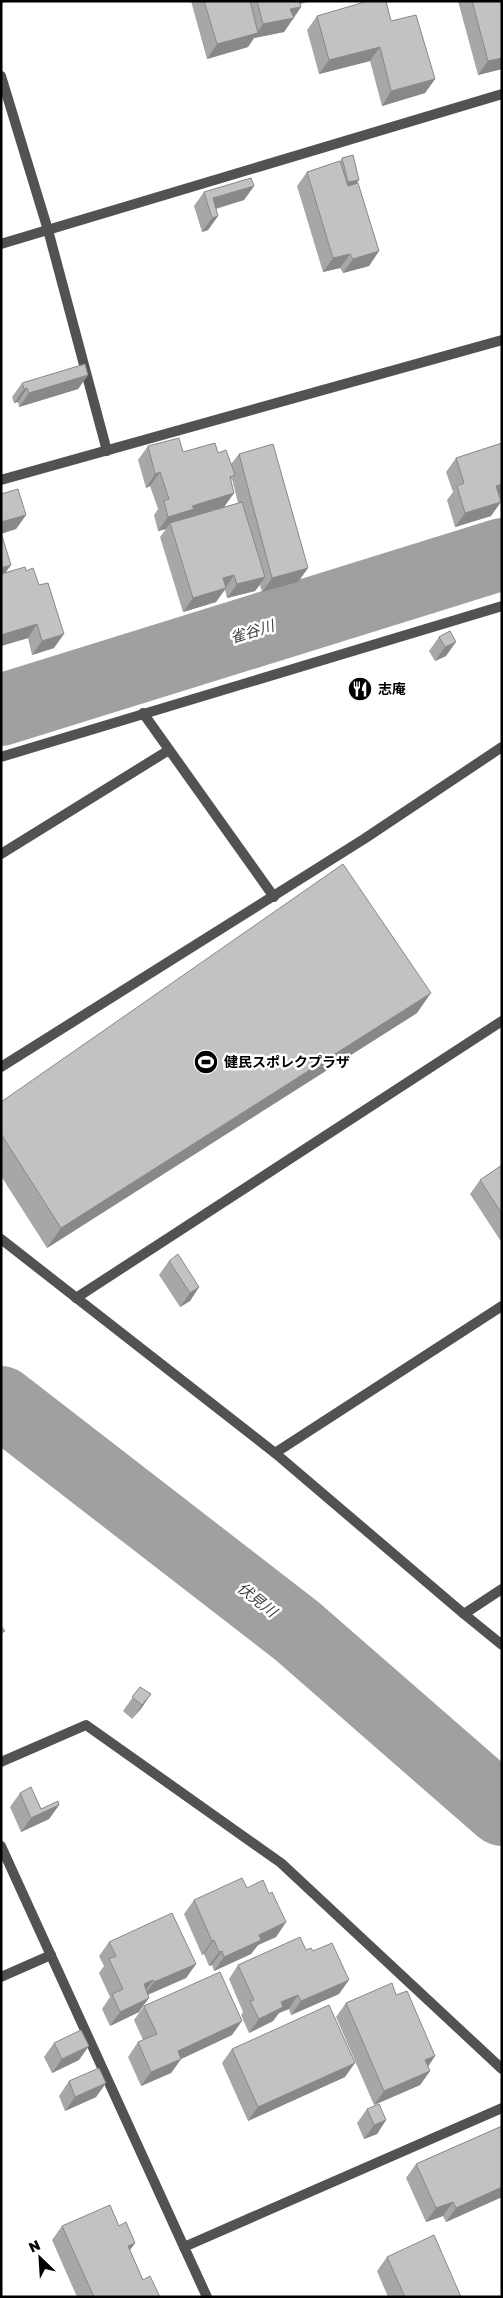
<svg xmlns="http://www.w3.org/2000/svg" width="503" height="2298" viewBox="0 0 503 2298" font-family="'Golos Text','Noto Sans JP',sans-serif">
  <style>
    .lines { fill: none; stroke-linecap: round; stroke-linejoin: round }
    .river { stroke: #a0a0a0; stroke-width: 72 }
    .lane { stroke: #525252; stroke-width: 10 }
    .street { stroke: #525252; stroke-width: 10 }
    .wall { fill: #a7a7a7; fill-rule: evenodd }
    .shaded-wall { fill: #888 }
    .building { fill: #c2c2c2; stroke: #888 }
    .labels { text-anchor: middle; stroke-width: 5; stroke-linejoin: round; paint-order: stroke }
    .poi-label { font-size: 14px; font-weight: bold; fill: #000; stroke: #fff; text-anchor: start }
    .water-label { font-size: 15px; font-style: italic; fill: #414141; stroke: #fff }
  </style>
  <rect width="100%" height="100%" fill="#fff"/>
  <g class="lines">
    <g class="river">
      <path d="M1,710l501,-156"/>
      <path d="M1,1402l296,229 205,179"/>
    </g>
    <path class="lane" d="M1,1977l50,-22"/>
    <g class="street">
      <path d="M1,76l47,154 59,221"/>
      <path d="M1,244l501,-150"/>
      <path d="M1,480l501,-140"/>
      <path d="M143,713l131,184"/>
      <path d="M1,757l501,-151"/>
      <path d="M1,854l168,-104"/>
      <path d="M1,1067l363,-228 138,-92"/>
      <path d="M1,1239l274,214 189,161 38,-25"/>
      <path d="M76,1298l426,-277"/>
      <path d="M275,1453l227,-147"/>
      <path d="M464,1614l38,31"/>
      <path d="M1,1762l85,-37 195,138 221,206"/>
      <path d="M1,1846l183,401 318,-139"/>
      <path d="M184,2247l23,50"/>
    </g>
  </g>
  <g class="wall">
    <path d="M191,1h119l-10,3 1,3 -17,25 -30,6 -6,9 -41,12z"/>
    <path d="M458,1h44v68l-24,6z"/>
    <path d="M317,16l74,5 44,58 -10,14 -43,13 -12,-45 -51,13 -12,-44z"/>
    <path d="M342,158l14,25 23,68 -10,15 -26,7 -3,-5 -17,4 -26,-86 10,-14 33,-11z"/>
    <path d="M254,186l-10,14 -28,9 2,7 -10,14 -6,2 -8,-26 10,-14z"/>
    <path d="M88,375l-10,14 -59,18 -1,-5 -4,1 -2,-6 10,-14z"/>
    <path d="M502,443v59l-3,-6 -8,20 -36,11 -8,-27 6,-8 -7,-20 10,-14z"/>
    <path d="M148,446l35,6 35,1 13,11 8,-10 69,114 -10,14 -36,10 -2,-7 -5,6 -28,7 -2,-8 -9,12 -33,10 -23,-75 6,-8 -8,2 -4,-16 4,-6 -8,-23 -4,2 -8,-28zM232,479l6,24 -14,4 10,-14 -3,-13z"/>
    <path d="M1,494l25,21 -10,14 -15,4 5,40 48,75 -22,7 -4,-17 -27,8z"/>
    <path d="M450,631l-4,25 -11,5 -6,-10 10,-14z"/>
    <path d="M417,1013l-370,235 -46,-72v-74z"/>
    <path d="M502,1165v78l-32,-49 10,-14z"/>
    <path d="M169,1261l30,26 -9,14 -10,6 -21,-32z"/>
    <path d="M140,1687l11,7 -19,25 -9,-8z"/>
    <path d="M20,1793l21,16 18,-4 -10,14 -28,13 -11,-25z"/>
    <path d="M247,1888l22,6 17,28 -10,15 -18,8 -7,9 -37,17 -2,-6 -3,1 -5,-12 -2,1 -18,-41 10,-14z"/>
    <path d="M109,1942l87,22 -10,14 -38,17 -9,17 -29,14 -8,-17 8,-12 -11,-24 5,-7 -5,-10z"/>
    <path d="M306,1950l7,1 26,43 -48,21 -2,-6 -10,4 -6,8 -24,12 -8,-18 2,-3 -14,-33 9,-14z"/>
    <path d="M396,1995l39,61 -7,11 2,4 -10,14 -46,20 -38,-88 10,-14z"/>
    <path d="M144,2006l88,29 -51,24 -10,14 -30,13 -13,-29 10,-15 5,-2 -9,-20z"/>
    <path d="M54,2043l25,17 -27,13 -8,-16z"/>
    <path d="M232,2049l113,28 -97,44 -26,-58z"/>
    <path d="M69,2081l37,2 -10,14 -31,14 -6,-15z"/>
    <path d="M367,2109l19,11 -9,14 -13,5 -7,-16z"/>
    <path d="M502,2126v71l-56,25 -3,-6 -17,6 -20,-44 10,-14z"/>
    <path d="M62,2226h57l16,17 -5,7 13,30 17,17h-83l-25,-57z"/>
    <path d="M387,2257l74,40h-73l-11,-26z"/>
  </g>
  <g class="shaded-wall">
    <path d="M291,1h19l-23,6z"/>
    <path d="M301,7l-17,25 -30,6 -6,9 -41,12 10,-15 40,-11 6,-9 27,-15z"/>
    <path d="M380,47l-10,14 -51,13 10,-14z"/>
    <path d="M502,58v11l-24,6 10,-14z"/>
    <path d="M435,79l-10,14 -43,13 9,-15z"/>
    <path d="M359,180l-10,14 -11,2 10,-14z"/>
    <path d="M254,186l-10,14 -34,10 3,-12z"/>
    <path d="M218,216l-10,14 -6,2 10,-14z"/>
    <path d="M379,251l-10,15 -26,7 10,-14z"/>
    <path d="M350,254l-10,14 -17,4 10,-14z"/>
    <path d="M88,375l-10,14 -59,18 10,-14z"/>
    <path d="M27,388l-9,14 -4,1 10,-14z"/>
    <path d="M160,472l-10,14 -4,2 9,-14z"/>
    <path d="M502,484v8l-3,4 -13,4 10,-14z"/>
    <path d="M234,493l-10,14 -54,16 -4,6 -8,2 10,-14 24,-11z"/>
    <path d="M501,502l-10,14 -36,11 10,-14z"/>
    <path d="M26,515l-10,14 -15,5v-12z"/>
    <path d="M11,565l-10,14v-11z"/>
    <path d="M308,568l-10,14 -36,10 10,-14z"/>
    <path d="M234,575l-18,27 -33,10 10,-14 30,-20z"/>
    <path d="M265,577l-10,14 -28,7 10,-14z"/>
    <path d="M37,624l-9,14 -27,8v-11z"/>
    <path d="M64,634l-10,14 -22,7 10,-14z"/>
    <path d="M456,642l-10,14 -11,5 10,-14z"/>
    <path d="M431,993l-14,20 -370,235 14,-20z"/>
    <path d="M199,1287l-9,14 -10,6 10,-14z"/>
    <path d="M151,1694l-10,15 -9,10 10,-14z"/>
    <path d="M59,1805l-10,14 -28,13 10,-14z"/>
    <path d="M286,1922l-10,15 -18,8 -7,9 -37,17 10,-14 35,-22z"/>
    <path d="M214,1940l-10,14 -2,1 10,-14z"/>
    <path d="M222,1951l-10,14 -3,1 10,-14z"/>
    <path d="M196,1964l-10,14 -42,18 10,-14z"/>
    <path d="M153,1980l-10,14 1,-10z"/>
    <path d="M349,1980l-10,14 -48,21 10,-14z"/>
    <path d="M298,1995l-9,14 -10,4 -6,8 -24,12 10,-14 22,-17z"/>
    <path d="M149,1998l-10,14 -29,14 10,-14z"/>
    <path d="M242,2021l-10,14 -51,24 -10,14 -30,13 10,-14 27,-21z"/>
    <path d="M89,2046l-10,14 -27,13 10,-14z"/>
    <path d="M435,2056l-10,14v-10z"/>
    <path d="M355,2063l-10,14 -97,44 10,-14z"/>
    <path d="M430,2071l-10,14 -46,20 10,-14z"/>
    <path d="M106,2083l-10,14 -31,14 10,-14z"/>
    <path d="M386,2120l-9,14 -13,5 10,-14z"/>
    <path d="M502,2187v10l-56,25 10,-14z"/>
    <path d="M453,2202l-10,14 -17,6 10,-14z"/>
    <path d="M135,2243l-10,14 3,-11z"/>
  </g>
  <g class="building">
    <path d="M204,1h46l8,32 -41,11z"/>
    <path d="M257,1h42l2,6 -11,2 4,9 -31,6z"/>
    <path d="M368,1h18l5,20 25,-6 19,64 -44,12 -11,-44 -51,13 -12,-44z"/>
    <path d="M472,1h30v57l-14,3z"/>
    <path d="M353,155l6,25 -11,2 -6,-24z"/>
    <path d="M340,161l8,25 10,-3 21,68 -26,8 -3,-5 -17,4 -26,-86z"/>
    <path d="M251,178l3,8 -41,12 5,18 -6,2 -8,-26z"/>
    <path d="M85,364l3,11 -59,18 -2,-5 -3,1 -2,-6z"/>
    <path d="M179,438l4,14 32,-9 3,10 8,-3 9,25 -5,2 4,16 -42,13 2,3 -26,8 -4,-16 5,-2 -9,-27 -5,2 -7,-28z"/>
    <path d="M502,443v41l-6,2 5,16 -36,11 -8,-27 7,-3 -8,-25z"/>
    <path d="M273,444l35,124 -36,10 -33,-124z"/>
    <path d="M18,489l8,26 -25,7v-28z"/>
    <path d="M242,502l23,75 -28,7 -3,-9 -11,3 3,10 -33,10 -23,-75z"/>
    <path d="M1,533l10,32 -10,3z"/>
    <path d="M25,567l1,4 7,-3 6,17 9,-2 16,51 -22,7 -5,-17 -36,11v-61z"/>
    <path d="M450,631l6,11 -11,5 -6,-10z"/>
    <path d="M343,864l88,129 -370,235 -60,-94v-32z"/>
    <path d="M502,1165v49l-22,-34z"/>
    <path d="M178,1254l21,33 -9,6 -21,-32z"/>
    <path d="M1,1626l4,5 -4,2z"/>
    <path d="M140,1687l11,7 -9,11 -10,-8z"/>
    <path d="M31,1787l10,22 17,-8 1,4 -28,13 -11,-25z"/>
    <path d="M242,1878l5,10 16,-8 6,14 3,-2 14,30 -27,13 2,5 -37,17 -2,-6 -3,1 -5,-12 -2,1 -18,-41z"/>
    <path d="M172,1913l24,51 -42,18 -1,-2 -9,4 5,14 -29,14 -8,-18 11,-5 -14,-30 7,-3 -7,-14z"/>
    <path d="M300,1937l6,13 5,-2 2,3 19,-8 17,37 -48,21 -3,-6 -17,7 2,5 -24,12 -9,-18 4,-1 -16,-35z"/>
    <path d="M220,1972l22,49 -64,30 3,8 -30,13 -13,-30 19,-8 -13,-28z"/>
    <path d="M392,1983l4,12 11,-4 28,65 -10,4 5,11 -46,20 -38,-88z"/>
    <path d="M329,2005l26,58 -97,44 -26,-58z"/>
    <path d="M81,2030l8,16 -27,13 -8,-16z"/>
    <path d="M99,2068l7,15 -31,14 -6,-16z"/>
    <path d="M379,2104l7,16 -12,5 -7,-16z"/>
    <path d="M502,2126v61l-46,21 -3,-6 -17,6 -20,-44z"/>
    <path d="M110,2205l9,21 7,-4 9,21 -7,3 15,34 7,-4 10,21h-66l-32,-71z"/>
    <path d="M434,2235l27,62h-56l-18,-40z"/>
  </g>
  <defs>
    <g id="restaurant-disc" transform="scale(1.25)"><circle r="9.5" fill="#000" stroke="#fff"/><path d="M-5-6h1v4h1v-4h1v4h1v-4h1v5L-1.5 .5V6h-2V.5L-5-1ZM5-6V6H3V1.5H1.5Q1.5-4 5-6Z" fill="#fff"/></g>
    <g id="stadium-disc" transform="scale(1.25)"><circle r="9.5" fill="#000" stroke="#fff"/><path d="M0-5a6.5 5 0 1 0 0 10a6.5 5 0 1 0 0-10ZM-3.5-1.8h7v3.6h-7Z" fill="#fff"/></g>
  </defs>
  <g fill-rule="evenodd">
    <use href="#restaurant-disc" x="360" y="689"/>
    <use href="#stadium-disc" x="206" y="1062"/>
  </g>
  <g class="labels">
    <g class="poi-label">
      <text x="378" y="694">志庵</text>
      <text x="224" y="1067">健民スポレクプラザ</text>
    </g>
    <g class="water-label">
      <text transform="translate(252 632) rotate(-17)" y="5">雀谷川</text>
      <text transform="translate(257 1600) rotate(38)" y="5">伏見川</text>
    </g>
  </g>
  <rect width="503" height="2298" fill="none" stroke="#000000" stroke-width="5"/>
  <g transform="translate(40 2258) rotate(335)" stroke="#ffffff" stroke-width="4" paint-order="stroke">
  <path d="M0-4L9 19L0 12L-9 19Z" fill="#000000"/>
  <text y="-8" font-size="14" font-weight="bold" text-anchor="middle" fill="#000000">N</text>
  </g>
</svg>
